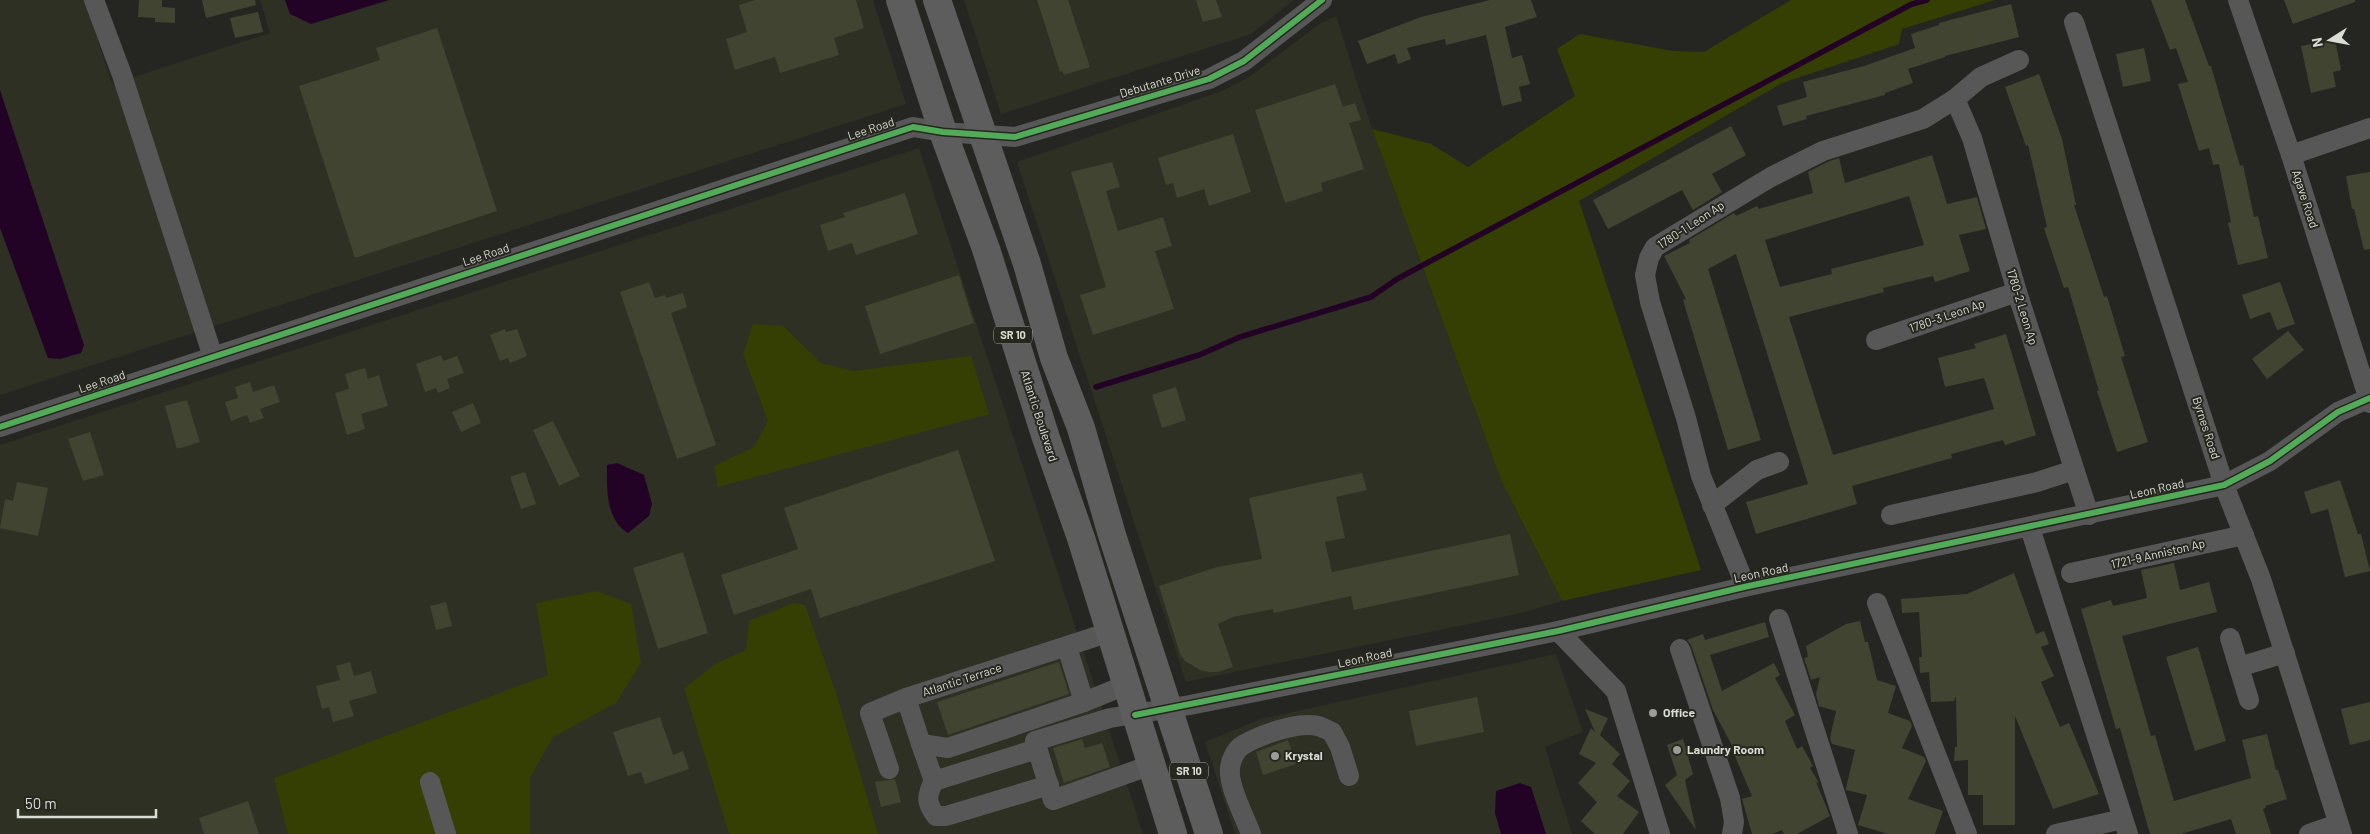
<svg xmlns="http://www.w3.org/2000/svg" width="2370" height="834" viewBox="0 0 2370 834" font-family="Barlow,sans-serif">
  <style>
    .built { fill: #2d3023 }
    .green { fill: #353f04 }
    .water { fill: #230325 }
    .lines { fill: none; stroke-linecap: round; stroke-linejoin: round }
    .stream { stroke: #230325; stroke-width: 5.5 }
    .building { fill: #414431; fill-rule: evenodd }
    .minor { stroke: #585758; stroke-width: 20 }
    .highway { stroke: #5e5d5d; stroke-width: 28 }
    .cycleway-casing { stroke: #26281f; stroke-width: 9 }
    .cycleway { stroke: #51ab58; stroke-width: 6 }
    .poi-dot { fill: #9b9c97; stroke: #26281f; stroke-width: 2 }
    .labels { text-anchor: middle; stroke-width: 4; stroke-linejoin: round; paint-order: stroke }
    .shield { fill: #26281f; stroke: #a4a69f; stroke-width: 1 }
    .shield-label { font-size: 11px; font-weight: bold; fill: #dadcd6 }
    .street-label { font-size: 12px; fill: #dadcd6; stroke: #26281f }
    .poi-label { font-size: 12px; font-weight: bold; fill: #dadcd6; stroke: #26281f; text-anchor: start }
  </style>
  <rect width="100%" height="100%" fill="#252621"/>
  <g class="built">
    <path d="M0,0h85l27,84 158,-51 -10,-33h613l33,104 -906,291z"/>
    <path d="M964,0h330l-43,34 -250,80z"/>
    <path d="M1336,16l36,113 129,351 61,121 -40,12 -336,69 -169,-520 205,-71 27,-14 69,-52z"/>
    <path d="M919,148l224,686h-1143v-389z"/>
    <path d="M1556,654l27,78 -38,15 27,87h-337l-30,-92 56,-23z"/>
  </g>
  <g class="green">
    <path d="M1791,0h204l-93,29 -3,15 -117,39 -203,118 122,369 -139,31 -61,-121 -129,-351 59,15 37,23 107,-71 -18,-47 23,-15 93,17 31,1z"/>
    <path d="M753,324l30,2 38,37 33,8 117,-15 18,58 -271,73 -4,-21 40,-19 14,-26 -25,-67z"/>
    <path d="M597,591l34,13 10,59 -25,40 -63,34 -23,41v56h-242l-14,-56 274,-103 -12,-72z"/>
    <path d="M793,603l12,2 32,91 41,138h-149l-45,-146 33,-25 29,-13 3,-29z"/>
  </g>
  <g class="water">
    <path d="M285,0h104l-78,24 -21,-10z"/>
    <path d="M0,90l84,255 -3,8 -21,6 -12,-1 -48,-130z"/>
    <path d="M617,463l27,12 8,29 -3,12 -21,17c-23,-14 -21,-45 -21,-68z"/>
    <path d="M1520,783l11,4 15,47h-45l-6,-21 1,-22z"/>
  </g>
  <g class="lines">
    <path class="stream" d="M1096,387l103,-32 41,-18 131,-40 26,-18 515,-275 15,-4"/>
  </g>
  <g class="building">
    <path d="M139,0h23v7l13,1v15l-20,-1v-4l-17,-1z"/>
    <path d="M202,0h53l1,5 -50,13z"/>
    <path d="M755,0h101l8,28 -30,10 5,17 -59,18 -5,-16 -40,13 -9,-31 21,-7 -8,-27z"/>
    <path d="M1037,0h31l22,67 -26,8 -2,-4 -2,1z"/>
    <path d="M1196,0h20l6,17 -19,5z"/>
    <path d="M1490,0h41l6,17 -32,10 7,31 10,-3 8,29 -11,3 3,14 -20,5 -16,-71 -40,10 -1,-6 -38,9 4,11 -13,5 -3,-10 -28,10 -9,-23 63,-24z"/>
    <path d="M2151,0h34l24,66h2l29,100 3,-1 11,52 4,-1 10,42 -30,7 -10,-42 3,-1 -12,-58 -6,1 -4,-17 -10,3 -21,-67 10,-2 -12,-34 -6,2z"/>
    <path d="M2284,0h71v2l-62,22z"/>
    <path d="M2011,4l8,33 -74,19v1l-37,12 5,14 -28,10v2l-79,21 1,3 -24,7 -6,-20 30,-9 -4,-15 61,-16 51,-18 -4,-14 28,-9v-2z"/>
    <path d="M258,12l5,20 -28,6 -5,-20z"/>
    <path d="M437,28l60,183 -142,47 -56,-172 81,-26 -4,-12z"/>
    <path d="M2335,39l6,31 -8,2 3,15 -25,6 -10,-47z"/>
    <path d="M2144,48l7,33 -28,6 -7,-33z"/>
    <path d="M2039,74l23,65 14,66h-2l30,92 3,-1 18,60 -4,1 27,85 -31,10 -20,-61h2l-31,-104 -4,1 -20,-60 3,-1 -19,-82 -2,1 -21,-59z"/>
    <path d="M1335,84l8,23 12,-4 6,17 -12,3 15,46 -43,14 2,8 -38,12 -30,-93z"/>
    <path d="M1731,126l15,29 -34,19 10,18 -29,18 -11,-20 -74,39 -15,-29z"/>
    <path d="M1233,134l18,58 -42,14 -5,-17 -27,9 -4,-15 -7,2 -8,-27z"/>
    <path d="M1932,155l15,49 30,-7 9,32 -27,6 11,36 -35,11 -2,-6 -50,12 1,4 -95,25 44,138 161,-46 -10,-31 -39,9 -7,-29 38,-10 -2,-4 32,-10 30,101 -31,10 -2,-5 -52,14 1,4 -100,28 5,18 -101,30 -10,-32 62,-18 -72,-230 -28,15 53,171 -33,10 -45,-150 3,-1 -22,-43 26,-13 -1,-3 45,-27 2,3 21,-10 2,3 54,-16 -5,-21 19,-10 12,-4 6,25zM1909,196l15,49 -93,24 1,5 -52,13 -15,-47z"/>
    <path d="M1112,162l8,25 -14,4 12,40 45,-14 9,29 -17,5 19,58 -81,26 -13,-40 26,-8 -35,-115z"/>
    <path d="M2370,172v77l-6,1 -10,-41h-2l-6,-33z"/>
    <path d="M905,193l13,41 -62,21 -4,-12 -24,8 -8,-26 25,-8 -2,-4z"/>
    <path d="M959,275l15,48 -94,31 -15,-48z"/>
    <path d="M649,282l6,16 10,-3 1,3 17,-5 4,14 -16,6 45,132 -39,14 -57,-167z"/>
    <path d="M2280,282l15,42 -18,6 -7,-18 -20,7 -8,-24z"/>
    <path d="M505,329l1,3 11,-3 10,27 -17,7 -2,-5 -8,3 -10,-26z"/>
    <path d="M2288,331l16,19 -37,29 -15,-20z"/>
    <path d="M441,355l2,6 14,-5 7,17 -17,6 3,9 -12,5 -2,-5 -11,4 -9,-28z"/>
    <path d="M365,368l3,11 11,-4 9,31 -27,8 4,15 -18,6 -12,-42 14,-4 -4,-15z"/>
    <path d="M250,382l3,10 21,-7 6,17 -20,7 4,9 -14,5 -3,-8 -16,6 -6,-19 13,-4 -3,-11z"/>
    <path d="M1176,387l10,33 -24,8 -10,-33z"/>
    <path d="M187,400l13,42 -23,7 -12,-43z"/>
    <path d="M473,403l8,20 -20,9 -9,-20z"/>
    <path d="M553,421l27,55 -21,10 -26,-56z"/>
    <path d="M90,432l14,43 -21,6 -15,-42z"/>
    <path d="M958,450l37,111 -175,57 -9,-29 -77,26 -13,-40 77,-26 -14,-41z"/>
    <path d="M525,472l11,32 -15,5 -11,-32z"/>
    <path d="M1362,473l5,17 -31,7 9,41 -20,4 7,30 178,-38 9,41 -165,35 -3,-14 -77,17 -1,-4 -40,8 -15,7 15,43 -15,5h-9l-9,-2 -15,-9 -5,-7 -21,-68 58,-19 45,-8 -13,-61z"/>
    <path d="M2340,480l18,54h3l9,37 -25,6 -17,-68 -17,5 -7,-22z"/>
    <path d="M17,482l31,6 -10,48 -38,-8 5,-29 8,2z"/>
    <path d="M683,552l25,81 -50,16 -25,-81z"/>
    <path d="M2174,563l6,27 29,-8 8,30 -95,24 29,100 4,-1 19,66 77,-23 -9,-38 25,-6 9,36h2l9,29 -22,7 1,2 -3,1 8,25h-35l-5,-15 -50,15h-31l-30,-106 -4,1 -35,-120 30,-9 2,6 34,-8 -6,-28z"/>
    <path d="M2014,573l22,61 8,-3 5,13 -8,3 13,29 -13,6 19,45 9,-4 30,71 -46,15 -38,-93v109h-32v-30h-15v-35l-14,1 1,-14h2l-1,-51 -2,5 -23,1 -2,-30 -9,1 -1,-16h3l-3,-45 -17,1 -1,-14 66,-5z"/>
    <path d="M446,602l6,24 -16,4 -6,-24z"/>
    <path d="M1860,621l5,21h3l9,38 19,6 -8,27 22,8 2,5 -10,22 22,9 2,4 -18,38 35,12 -8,23h-47l-30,-9 9,-30 -21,-5v-2l9,-38 -23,-6 -2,-6 6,-27 -17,-5 -3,-12 4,-17 -9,3 -7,-22 4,-1 -2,-11 40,-22z"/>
    <path d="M1765,622l4,15 -59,18 12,36 52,-28 6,12 -5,3 20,37 -10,6 12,28 5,-3 11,20 -3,2 9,15 -3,-1 14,34 -33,18h-13l-2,-4 -10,4h-20l-10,-35 10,-3 -18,-42 2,-1 -23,-43 -22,-65 -4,-5 16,-6 2,6z"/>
    <path d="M2198,647l28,94 -31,10 -29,-94z"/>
    <path d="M350,662l4,14 17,-5 6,22 -28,8 5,15 -21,6 -4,-15 -7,2 -6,-23 24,-6 -4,-14z"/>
    <path d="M1059,662l10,32 -121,41 -11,-33z"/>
    <path d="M1477,697l7,35 -68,14 -7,-35z"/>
    <path d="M2370,702v38l-20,5 -9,-36z"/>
    <path d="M1585,709l23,9 -8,17 20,19 -8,10 18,17 -13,15 22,16 -16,22h-28l-14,-13 16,-19 -19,-19 18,-20 -17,-9 12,-26 4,4z"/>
    <path d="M660,717l13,38 10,-4 6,18 -44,15 -4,-12 -13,4 -15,-44z"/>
    <path d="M1082,739l3,9 17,-5 8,24 -46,16 -11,-35z"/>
    <path d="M1683,739l10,35 -8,6 11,50 -31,-45 12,-10 -10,-30z"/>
    <path d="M1288,740l8,24 -33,11 -7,-23z"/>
    <path d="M895,779l6,23 -20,5 -6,-25z"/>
    <path d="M248,801l11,33h-55l-5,-16z"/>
  </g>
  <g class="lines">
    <g class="minor">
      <path d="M94,0l28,75 91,282"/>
      <path d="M2238,0l53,155 79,248"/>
      <path d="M2074,22l150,463 37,94 81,255"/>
      <path d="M1955,99l17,39 45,154 72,223"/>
      <path d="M2291,155l79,-27"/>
      <path d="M1876,340l141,-48"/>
      <path d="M0,427l913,-300 30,5 72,5 194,-58 35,-18 78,-61"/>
      <path d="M1712,505l45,-35 22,-8"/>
      <path d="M1891,515l146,-33 37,-12"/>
      <path d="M2030,528l98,306"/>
      <path d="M2071,573l173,-38"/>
      <path d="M1744,587l-3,-12 -40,-99 -15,-58 -36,-116 -5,-27 4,-17 6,-11 116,-70 52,-26 100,-32 32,-20 26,-22 38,-17"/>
      <path d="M1877,603l90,231"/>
      <path d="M1779,619l69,215"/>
      <path d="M1558,631l58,60 44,143"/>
      <path d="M2230,638l19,62"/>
      <path d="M1067,647l17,55 42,-17"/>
      <path d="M1680,649l50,149 4,24 -2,12"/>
      <path d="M2239,667l46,-14"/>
      <path d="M906,698l15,46 27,4 136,-46"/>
      <path d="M921,744l13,37"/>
      <path d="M1037,749l-103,32c-8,15 -8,22 2,35h10l103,-31"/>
      <path d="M1151,765l-98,35 -18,-59 75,-23 80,-13 368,-74 186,-44 480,-102 46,-24 68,-49 32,-14"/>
      <path d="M889,769l-19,-56 36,-15 204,-66"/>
      <path d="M430,782l16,52"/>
      <path d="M1251,834c-6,-17 -23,-48 -21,-66 1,-9 6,-19 13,-23 17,-10 55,-24 75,-19 4,1 9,4 14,6l8,15 9,29"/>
      <path d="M2056,834l67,-15"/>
      <path d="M2309,834l29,-10"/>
    </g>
    <g class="highway">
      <path d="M900,0l43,132 43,117 60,189 35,100 92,296"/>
      <path d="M937,0l90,264 27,94 27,70 31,107 97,299"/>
    </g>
    <g class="cycleway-casing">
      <g id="cycleway">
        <path d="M0,427l913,-300 30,5 72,5 194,-58 35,-18 78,-61"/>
        <path d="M1135,715l423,-84 186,-44 480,-102 46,-24 68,-49 32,-14"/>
      </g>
    </g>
    <use href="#cycleway" class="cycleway"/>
  </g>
  <g class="poi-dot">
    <circle cx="1653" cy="713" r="5"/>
    <circle cx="1677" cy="750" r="5"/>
    <circle cx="1275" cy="756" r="5"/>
  </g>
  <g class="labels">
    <g class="shield">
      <rect x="994" y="326.5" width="38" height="17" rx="4"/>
      <rect x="1170" y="762.5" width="38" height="17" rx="4"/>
    </g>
    <g class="shield-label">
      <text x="1013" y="339">SR 10</text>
      <text x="1189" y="775">SR 10</text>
    </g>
    <g class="street-label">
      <text transform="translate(1160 82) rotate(-17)" y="4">Debutante Drive</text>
      <text transform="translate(871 129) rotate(-18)" y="4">Lee Road</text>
      <text transform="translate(2305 199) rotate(72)" y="4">Agave Road</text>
      <text transform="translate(1691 225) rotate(-33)" y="4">1780-1 Leon Ap</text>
      <text transform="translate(486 255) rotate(-18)" y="4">Lee Road</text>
      <text transform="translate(2022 307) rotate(73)" y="4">1780-2 Leon Ap</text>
      <text transform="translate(1947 316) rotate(-19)" y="4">1780-3 Leon Ap</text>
      <text transform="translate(102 382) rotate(-18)" y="4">Lee Road</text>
      <text transform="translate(1039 416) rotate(72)" y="4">Atlantic Boulevard</text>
      <text transform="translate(2206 428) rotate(72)" y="4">Byrnes Road</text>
      <text transform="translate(2157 489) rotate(-13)" y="4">Leon Road</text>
      <text transform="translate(2158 554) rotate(-13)" y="4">1721-9 Anniston Ap</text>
      <text transform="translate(1761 573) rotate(-12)" y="4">Leon Road</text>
      <text transform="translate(1365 658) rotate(-12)" y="4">Leon Road</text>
      <text transform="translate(962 680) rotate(-18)" y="4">Atlantic Terrace</text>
    </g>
    <g class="poi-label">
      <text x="1663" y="717">Office</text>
      <text x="1687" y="754">Laundry Room</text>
      <text x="1285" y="760">Krystal</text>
    </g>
  </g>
  <g transform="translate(2330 40) rotate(259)" stroke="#26281f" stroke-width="4" paint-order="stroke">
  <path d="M0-4L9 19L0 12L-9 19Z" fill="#dadcd6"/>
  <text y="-8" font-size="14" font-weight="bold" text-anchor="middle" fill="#dadcd6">N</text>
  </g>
  <path d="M18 809v8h138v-8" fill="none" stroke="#dadcd6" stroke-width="2.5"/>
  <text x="25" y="809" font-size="15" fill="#dadcd6" stroke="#26281f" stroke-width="4" paint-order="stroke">50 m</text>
</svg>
